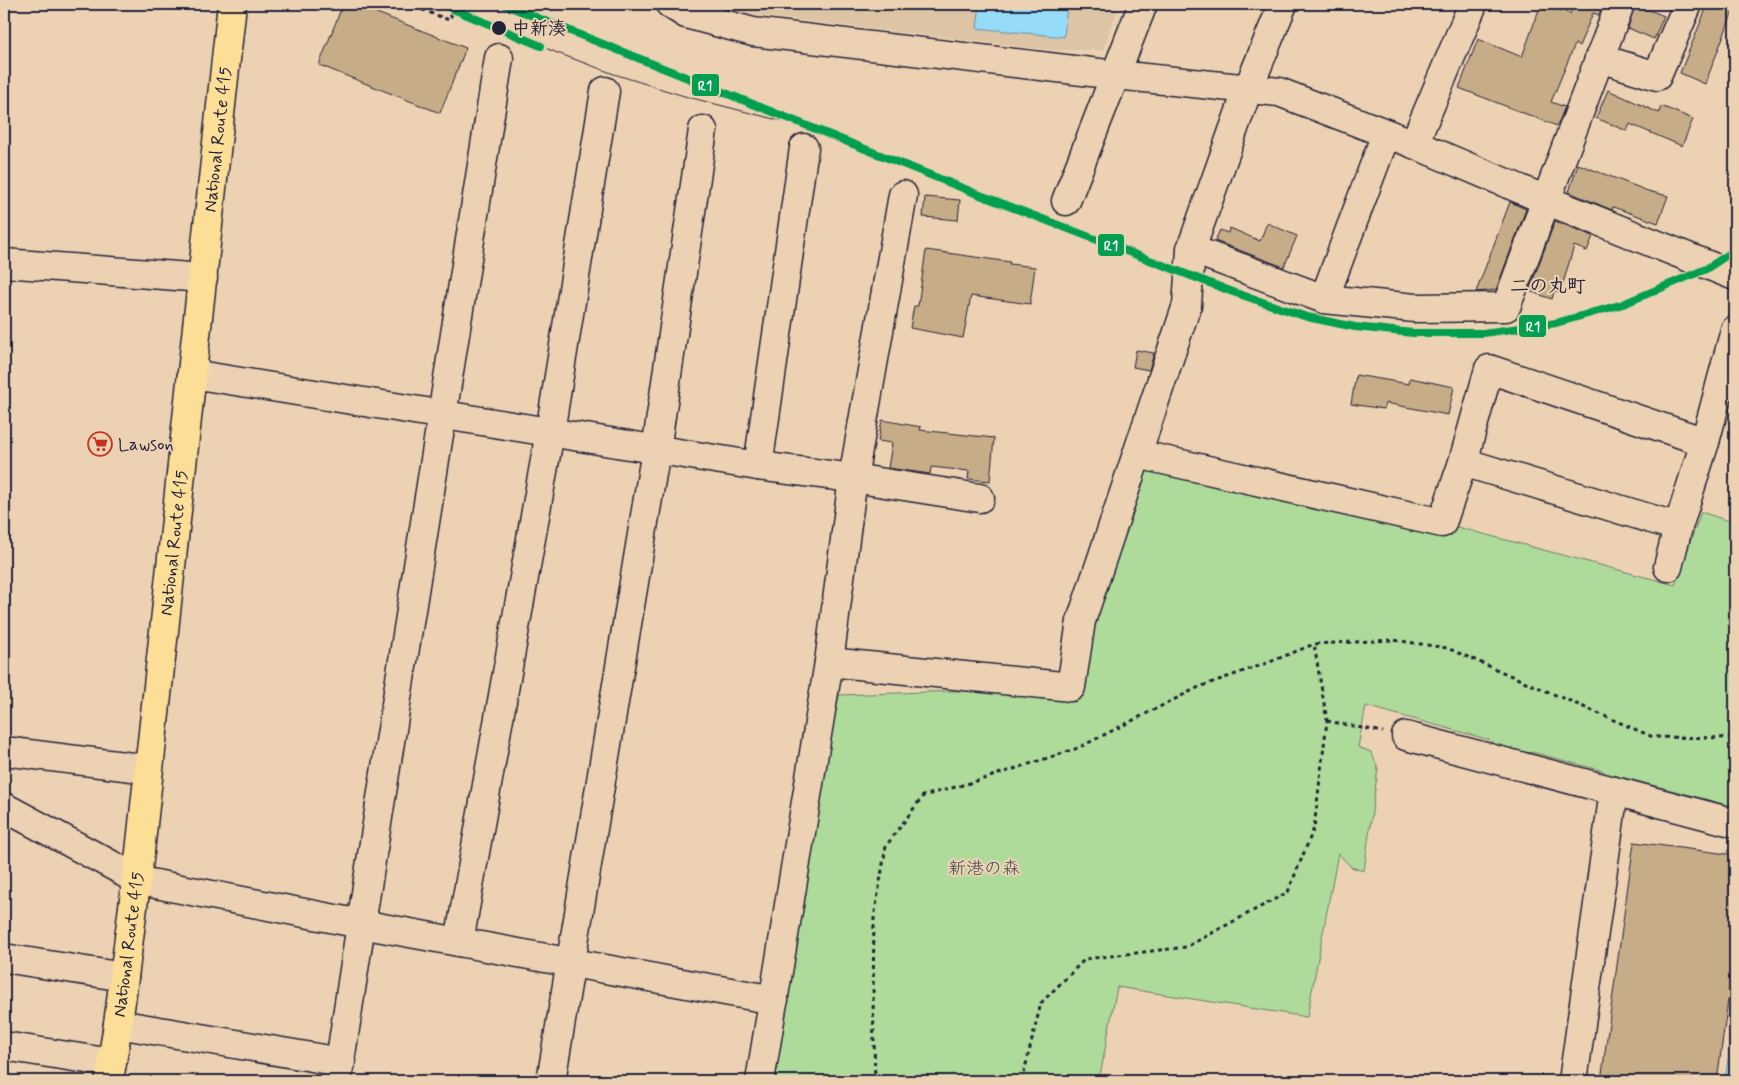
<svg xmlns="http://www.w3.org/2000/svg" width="1739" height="1085" viewBox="0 0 1739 1085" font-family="Mynerve,'Klee One',sans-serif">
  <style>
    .built { fill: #ddc4a4 }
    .green { fill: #aedb99; stroke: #687e6a }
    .water { fill: #96dbf8; stroke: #6891ac }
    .building { fill: #c6ad87; stroke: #22223b }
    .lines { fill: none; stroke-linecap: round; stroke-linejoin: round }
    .minor-casing { stroke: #22223b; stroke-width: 31 }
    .highway-casing { stroke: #22223b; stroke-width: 31 }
    .path { stroke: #22223b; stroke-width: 3; stroke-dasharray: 4 4; stroke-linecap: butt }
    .minor { stroke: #ecd2b3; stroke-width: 28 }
    .highway { stroke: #fcde96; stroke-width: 28 }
    .tram { stroke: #22223b; stroke-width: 1 }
    .rail-1-casing { stroke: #ecd2b3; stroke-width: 11 }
    .rail-1 { stroke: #029f50; stroke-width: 8 }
    .stop-dot { fill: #22223b; stroke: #ecd2b3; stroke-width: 2 }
    .labels { text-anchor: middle; stroke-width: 4; stroke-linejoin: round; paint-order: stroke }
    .stop-label { font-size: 18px; font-weight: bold; fill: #22223b; stroke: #ecd2b3; text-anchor: start }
    .street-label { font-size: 18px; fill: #22223b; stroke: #ecd2b3 }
    .poi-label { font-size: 18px; fill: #22223b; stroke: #ecd2b3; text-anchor: start }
    .park-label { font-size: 18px; fill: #3e474e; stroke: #ecd2b3 }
    .neighbourhood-label { font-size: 19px; font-weight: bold; fill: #22223b; stroke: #ecd2b3 }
    .line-badge { stroke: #ecd2b3; stroke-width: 2 }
    .badge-label { font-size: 14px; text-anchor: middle; font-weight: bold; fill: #fff }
  </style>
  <rect width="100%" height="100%" fill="#ecd2b3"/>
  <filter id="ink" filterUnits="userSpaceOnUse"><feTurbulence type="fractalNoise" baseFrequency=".02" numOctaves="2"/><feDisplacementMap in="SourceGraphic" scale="10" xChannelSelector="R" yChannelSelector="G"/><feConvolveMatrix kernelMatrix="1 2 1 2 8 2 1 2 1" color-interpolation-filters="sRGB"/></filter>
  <g filter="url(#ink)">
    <path class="built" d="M710,4h409l-16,46h-52l-323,-38z"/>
    <path class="green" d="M1137,454l305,69 233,62 26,-73 34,11v284l-113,-30 -9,4 -10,-10 -71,-19 -8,3 -25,-4 -9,-11 -124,-34 -8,41 13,5 7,16 -14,103 -13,-4 -13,-14 -31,164 -190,-30 -18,94h-339l14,-81 65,-305 232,-8z"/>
    <g class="water">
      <path d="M980,4h87l-3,33 -87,-9z"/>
      <path d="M1735,1009v72h-10z"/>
    </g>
    <g class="building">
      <path d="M343,4h11l112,44 -26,65 -121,-48z"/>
      <path d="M1541,4h5l24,10 4,-10h-2h31l-4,11 -6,-2 -14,33 -4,-2 -24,58 14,5 -8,19 -98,-38 19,-49 44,18z"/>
      <path d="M1635,4l29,12 -10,23 -26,-11z"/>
      <path d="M1708,4h27v2l-30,78 -25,-11z"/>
      <path d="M1608,90l51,23 2,-7 32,13 -11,27 -52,-22 -3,7 -31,-13z"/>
      <path d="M1578,164l70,27 20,5 -10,27 -45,-16 -1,3 -43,-18z"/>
      <path d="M925,197l35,3 -2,20 -35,-3z"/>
      <path d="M1510,202l16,7 -30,81 -20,2z"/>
      <path d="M1555,221l38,15 -6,15 -13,-5 -14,47 -6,-2 -2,8 -23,-8z"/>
      <path d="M1267,223l30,13 -13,31 -69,-26 5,-11 8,3 2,-5 30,13z"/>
      <path d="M926,250l84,12 -1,2 26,3 -5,37 -59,-8 -8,42 -53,-10 4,-22h4z"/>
      <path d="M1136,350l18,3 -5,17 -16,-3z"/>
      <path d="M1356,375l53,9 1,-6 44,9 -6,28 -63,-12 -1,6 -33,-5z"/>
      <path d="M882,420l39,7 -1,3 74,8 -4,43 -22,-2 1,-8 -38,-4 -1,7 -42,-6 4,-25 -14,-2z"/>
      <path d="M1634,842l101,13v94l-18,132h-116z"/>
    </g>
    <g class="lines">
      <g class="minor-casing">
        <g id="minor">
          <path d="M670,4l16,10 67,18 363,43 163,17 135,52 132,56 189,76"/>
          <path d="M1599,58l58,18 31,-72"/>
          <path d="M1414,144l59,-140"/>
          <path d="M1066,201l77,-197"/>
          <path d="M1191,249l133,50 91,9 91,-1 114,-303"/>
          <path d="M4,263l199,15"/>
          <path d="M1324,299l62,-165"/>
          <path d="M192,374l566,92 95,12 127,20"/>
          <path d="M1137,454l305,69 21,-61 26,-93 216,73"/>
          <path d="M1463,462l215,65"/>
          <path d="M758,466l46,-318"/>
          <path d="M1668,567l10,-40 27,-85 30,-112"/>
          <path d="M829,662l242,25 10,-66 106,-316 4,-56 57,-160 35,-85"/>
          <path d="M1406,736l329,87"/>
          <path d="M4,751l144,18"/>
          <path d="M4,807l115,62 16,11 226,44 413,76"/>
          <path d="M459,942l91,-510 55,-341"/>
          <path d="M4,958l120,19"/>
          <path d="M118,1024l223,38"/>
          <path d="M4,1046l108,17"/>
          <path d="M337,1081l24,-157 138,-866"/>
          <path d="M551,1081l105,-631 47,-320"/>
          <path d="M760,1081l69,-419 24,-184 50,-283"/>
          <path d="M1573,1081l41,-290"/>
        </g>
      </g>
      <g class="highway-casing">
        <g id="highway">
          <path id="s1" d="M109,1081l9,-57 22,-172 92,-848"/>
        </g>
      </g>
      <g class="path">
        <path d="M407,4l42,16 8,-16"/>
        <path d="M1327,721l56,11"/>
        <path d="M875,1081l-2,-81 1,-82 12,-72 37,-50 54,-15 101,-33 121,-61 71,-25 44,-18 80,-4 53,8 206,89 82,1"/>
        <path d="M1022,1081l19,-78 44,-44 101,-12 102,-55 26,-64 13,-107 -13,-77"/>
      </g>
      <use href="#minor" class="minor"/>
      <use href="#highway" class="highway"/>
      <path class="tram" d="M441,4l114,48 59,22 70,22 129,33"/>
      <g class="rail-1-casing">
        <g id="rail-1">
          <path d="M441,4l100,42"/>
          <path d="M503,4l477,191 253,97 74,25 48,10 58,6h70l73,-10 67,-19 83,-35 29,-19"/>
        </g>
      </g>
      <use href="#rail-1" class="rail-1"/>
    </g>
  </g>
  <defs>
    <g id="supermarket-ring" transform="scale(1.25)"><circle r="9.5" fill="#ecd2b3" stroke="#c8321e" stroke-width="1.5"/><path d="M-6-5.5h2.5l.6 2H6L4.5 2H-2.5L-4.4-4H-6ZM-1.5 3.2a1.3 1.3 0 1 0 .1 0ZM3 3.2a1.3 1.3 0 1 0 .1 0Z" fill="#c8321e"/></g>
  </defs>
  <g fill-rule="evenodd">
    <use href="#supermarket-ring" x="100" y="444"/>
  </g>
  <circle class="stop-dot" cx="499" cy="28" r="8"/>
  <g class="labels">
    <g class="stop-label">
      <text x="512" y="34">中新湊</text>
    </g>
    <g class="street-label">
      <text dy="6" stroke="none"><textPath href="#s1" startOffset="948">National Route 415</textPath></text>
      <text dy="6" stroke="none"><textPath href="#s1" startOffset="542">National Route 415</textPath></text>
      <text dy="6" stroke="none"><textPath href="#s1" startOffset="138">National Route 415</textPath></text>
    </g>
    <g class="poi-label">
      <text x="118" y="450">Lawson</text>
    </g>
    <g class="park-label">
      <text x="984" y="874">新港の森</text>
    </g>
    <g class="neighbourhood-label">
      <text x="1548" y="292">二の丸町</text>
    </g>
  </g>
  <g class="line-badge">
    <rect x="691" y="73" width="29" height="24" rx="5" fill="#029f50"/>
    <rect x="1097" y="233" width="28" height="24" rx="5" fill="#029f50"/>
    <rect x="1518" y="314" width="29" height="24" rx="5" fill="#029f50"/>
  </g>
  <g class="badge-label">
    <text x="705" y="90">R1</text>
    <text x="1111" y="250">R1</text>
    <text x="1533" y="331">R1</text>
  </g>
  <rect width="1739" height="1085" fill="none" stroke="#ecd2b3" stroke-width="20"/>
  <rect x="10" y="10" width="1719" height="1065" fill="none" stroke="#22223b" stroke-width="2" filter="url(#ink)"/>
</svg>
